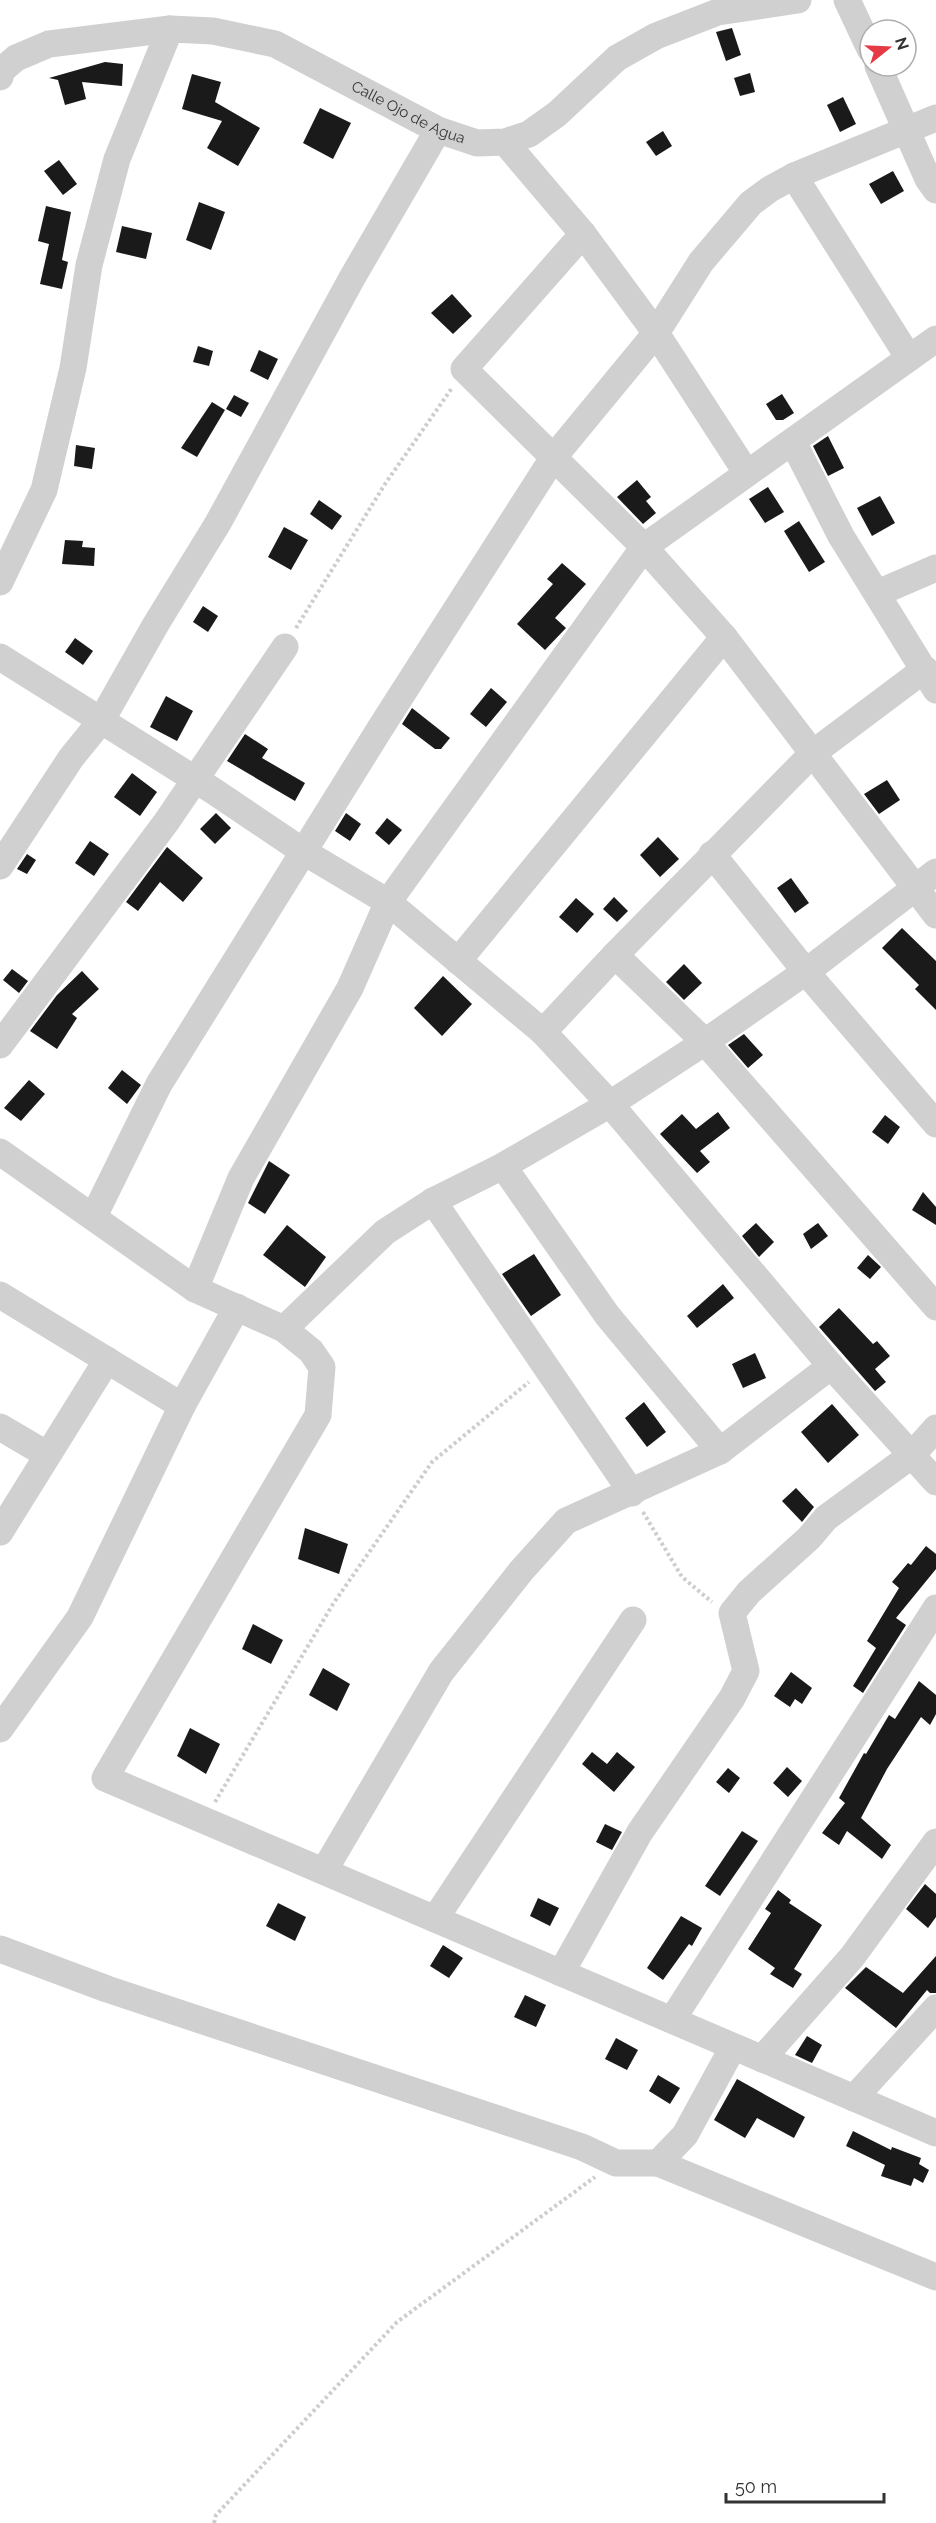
<svg xmlns="http://www.w3.org/2000/svg" width="936" height="2523" viewBox="0 0 936 2523" font-family="Raleway,sans-serif">
  <style>
    .building { fill: #1a1a1a }
    .lines { fill: none; stroke-linecap: round; stroke-linejoin: round }
    .path { stroke: #cdcdcd; stroke-width: 4; stroke-dasharray: 3 3; stroke-linecap: butt }
    .minor { stroke: #d0d0d0; stroke-width: 27 }
    .labels { text-anchor: middle; stroke-width: 6; stroke-linejoin: round; paint-order: stroke }
    .street-label { font-size: 15px; fill: #333; stroke: #fff }
  </style>
  <rect width="100%" height="100%" fill="#fff"/>
  <g class="building">
    <path d="M732,28l9,27 -15,6 -10,-29z"/>
    <path d="M105,62l18,2 -1,22 -40,-4 4,17 -21,6 -7,-25 -9,-2z"/>
    <path d="M750,73l5,19 -15,4 -6,-18z"/>
    <path d="M192,74l29,8 -6,20 45,26 -22,38 -31,-18 15,-27 -40,-12z"/>
    <path d="M843,97l13,27 -16,8 -13,-27z"/>
    <path d="M320,108l31,15 -18,36 -30,-16z"/>
    <path d="M663,131l9,15 -16,10 -10,-14z"/>
    <path d="M59,160l18,24 -14,11 -19,-24z"/>
    <path d="M893,171l11,20 -23,13 -12,-20z"/>
    <path d="M199,202l26,10 -14,38 -25,-10z"/>
    <path d="M46,206l25,6 -9,48 6,2 -6,27 -22,-5 9,-40 -11,-3z"/>
    <path d="M122,226l30,7 -6,26 -30,-7z"/>
    <path d="M452,294l20,22 -19,18 -22,-21z"/>
    <path d="M198,346l15,5 -4,15 -16,-4z"/>
    <path d="M259,350l19,9 -10,21 -18,-9z"/>
    <path d="M782,394l12,19 -11,7h-7l-10,-16z"/>
    <path d="M234,395l15,8 -8,14 -15,-8z"/>
    <path d="M212,402l13,8 -28,47 -16,-9z"/>
    <path d="M828,436l16,32 -16,8 -15,-30z"/>
    <path d="M76,445l19,3 -3,21 -18,-3z"/>
    <path d="M637,480l14,17 -5,4 10,12 -13,11 -26,-27z"/>
    <path d="M768,487l16,25 -19,11 -16,-24z"/>
    <path d="M880,496l15,27 -23,13 -15,-28z"/>
    <path d="M319,500l23,16 -10,14 -22,-16z"/>
    <path d="M799,521l26,41 -16,10 -25,-41z"/>
    <path d="M284,527l24,13 -17,30 -23,-13z"/>
    <path d="M65,540l18,1 -1,6 13,1 -1,18 -32,-2z"/>
    <path d="M562,563l24,21 -31,34 11,10 -21,22 -28,-26 36,-40 -6,-5z"/>
    <path d="M203,606l15,10 -10,16 -15,-10z"/>
    <path d="M75,638l18,13 -10,14 -18,-13z"/>
    <path d="M491,688l16,14 -21,25 -16,-13z"/>
    <path d="M166,696l27,15 -16,30 -27,-14z"/>
    <path d="M412,708l38,30 -9,11h-6l-33,-25z"/>
    <path d="M245,734l23,15 -6,9 43,25 -10,18 -68,-40z"/>
    <path d="M132,773l25,19 -17,24 -26,-19z"/>
    <path d="M887,780l13,20 -21,14 -15,-20z"/>
    <path d="M216,813l15,15 -16,16 -15,-15z"/>
    <path d="M346,813l15,11 -11,17 -15,-10z"/>
    <path d="M387,818l15,12 -13,15 -14,-12z"/>
    <path d="M658,837l21,22 -19,18 -20,-22z"/>
    <path d="M90,841l19,13 -15,22 -19,-13z"/>
    <path d="M167,847l36,31 -20,24 -23,-20 -22,29 -12,-9z"/>
    <path d="M27,854l9,6 -9,14 -10,-5z"/>
    <path d="M791,878l18,25 -14,10 -18,-25z"/>
    <path d="M614,897l14,14 -11,11 -14,-13z"/>
    <path d="M576,898l18,16 -17,19 -18,-16z"/>
    <path d="M902,928l34,33v49l-21,-21 4,-4 -37,-37z"/>
    <path d="M684,964l18,19 -18,17 -18,-18z"/>
    <path d="M12,969l16,12 -9,12 -16,-13z"/>
    <path d="M82,971l17,18 -27,25 5,4 -20,31 -27,-18 27,-36z"/>
    <path d="M443,976l29,28 -30,32 -28,-28z"/>
    <path d="M744,1034l19,21 -15,13 -20,-23z"/>
    <path d="M122,1070l19,15 -14,19 -19,-16z"/>
    <path d="M29,1080l16,14 -24,27 -17,-13z"/>
    <path d="M718,1112l12,16 -30,23 10,11 -13,11 -37,-39 22,-20 14,15z"/>
    <path d="M885,1115l15,12 -12,17 -16,-12z"/>
    <path d="M269,1161l21,14 -25,39 -17,-11z"/>
    <path d="M923,1192l13,15v18l-24,-15z"/>
    <path d="M756,1223l18,19 -15,15 -17,-21z"/>
    <path d="M818,1223l10,13 -17,13 -8,-15z"/>
    <path d="M287,1225l39,32 -21,30 -42,-32z"/>
    <path d="M534,1254l27,41 -30,21 -29,-42z"/>
    <path d="M868,1255l13,12 -11,12 -13,-11z"/>
    <path d="M723,1284l11,14 -37,30 -10,-12z"/>
    <path d="M839,1308l34,36 4,-3 13,15 -15,13 11,13 -11,9 -56,-64z"/>
    <path d="M755,1353l11,25 -23,10 -11,-24z"/>
    <path d="M644,1402l22,30 -19,15 -22,-29z"/>
    <path d="M832,1404l27,31 -31,28 -27,-31z"/>
    <path d="M796,1488l18,19 -12,15 -20,-21z"/>
    <path d="M305,1528l43,16 -9,30 -41,-15z"/>
    <path d="M926,1546l10,8v15l-40,49 10,7 -43,68 -10,-7 23,-38 -9,-7 32,-53 -7,-6 16,-19 3,2z"/>
    <path d="M253,1624l30,16 -12,24 -29,-15z"/>
    <path d="M323,1668l27,16 -13,27 -28,-16z"/>
    <path d="M791,1672l21,16 -10,16 -7,-5 -5,8 -16,-11z"/>
    <path d="M919,1681l17,14v19l-6,11 -9,-8 -34,52 -26,49 30,27 -9,14 -35,-28 -8,14 -17,-12 23,-30 -6,-5 25,-45 2,1 23,-39 6,4z"/>
    <path d="M190,1728l30,16 -14,30 -29,-18z"/>
    <path d="M592,1752l15,12 10,-12 18,15 -21,25 -32,-28z"/>
    <path d="M787,1767l15,14 -14,16 -15,-14z"/>
    <path d="M728,1768l12,10 -11,15 -13,-11z"/>
    <path d="M605,1824l17,8 -10,18 -16,-8z"/>
    <path d="M742,1831l16,10 -38,55 -15,-10z"/>
    <path d="M925,1884l11,10v23l-8,11 -22,-19z"/>
    <path d="M778,1890l13,10 -2,3 33,22 -28,44 8,5 -9,14 -23,-14 5,-6 -27,-19 23,-36 -6,-4z"/>
    <path d="M538,1898l21,10 -9,18 -20,-10z"/>
    <path d="M278,1903l28,14 -11,24 -29,-15z"/>
    <path d="M681,1916l21,12 -10,18 -3,-2 -26,36 -16,-12z"/>
    <path d="M443,1945l20,13 -14,20 -19,-12z"/>
    <path d="M936,1956v37h-6l-3,-3 -31,38 -51,-40 21,-21 37,26z"/>
    <path d="M525,1995l21,10 -10,22 -22,-10z"/>
    <path d="M807,2036l15,9 -10,18 -17,-8z"/>
    <path d="M616,2038l22,12 -11,20 -22,-11z"/>
    <path d="M658,2075l22,13 -10,16 -21,-13z"/>
    <path d="M737,2079l68,38 -11,21 -37,-20 -12,20 -31,-18z"/>
    <path d="M853,2131l38,19 1,-3 29,11 -2,6 10,6 -6,13 -9,-5 -3,8 -30,-10 4,-11 -39,-19z"/>
  </g>
  <g class="lines">
    <g class="path">
      <path d="M296,628l89,-144 67,-96"/>
      <path d="M643,1512l39,65 30,25"/>
      <path d="M215,1802l118,-198 99,-142 97,-80"/>
      <path d="M214,2523l2,-8 181,-193 198,-145"/>
    </g>
    <g class="minor">
      <path d="M847,0l23,49"/>
      <path d="M878,66l50,113 8,11"/>
      <path id="s1" d="M0,77l2,-7 14,-12 33,-14 121,-15 43,2 62,13 163,86 39,13 28,-1 24,-8 28,-20 60,-56 39,-22 62,-24 80,-12"/>
      <path d="M505,142l78,92 73,99 90,139"/>
      <path d="M794,176l115,182"/>
      <path d="M583,234l-119,135 180,178 80,90 212,278"/>
      <path d="M793,442l48,94 95,154"/>
      <path d="M0,582l44,-92 29,-122 16,-103 28,-106 53,-130"/>
      <path d="M878,593l58,-25"/>
      <path d="M0,657l212,133 92,62 84,50 155,130 67,72 221,262 105,116"/>
      <path d="M925,669l-112,84 -198,202 90,87 231,265"/>
      <path d="M712,854l94,118 130,152"/>
      <path d="M0,866l71,-108 30,-37 55,-97 62,-101 134,-245 86,-148"/>
      <path d="M458,961l266,-324"/>
      <path d="M543,1032l72,-77"/>
      <path d="M0,1045l167,-224 118,-174"/>
      <path d="M0,1152l195,137 89,40 27,22 11,16 -4,48 -213,363 831,355"/>
      <path d="M503,1166l104,149 113,136"/>
      <path d="M433,1201l199,292"/>
      <path d="M94,1216l65,-132 222,-357 172,-269 103,-125 45,-71 50,-59 19,-14 24,-13 142,-58"/>
      <path d="M195,1289l46,-111 109,-190 38,-86 256,-355 292,-208"/>
      <path d="M0,1295l182,111"/>
      <path d="M284,1329l101,-97 48,-31 70,-35 107,-62 95,-62 106,-74 125,-96"/>
      <path d="M0,1427l46,27"/>
      <path d="M0,1532l107,-172"/>
      <path d="M0,1729l80,-112 102,-211 55,-99"/>
      <path d="M324,1871l117,-199 80,-101 45,-50 154,-70 111,-85"/>
      <path d="M435,1919l198,-299"/>
      <path d="M0,1949l107,40 475,158 34,16h42l27,-28 48,-88"/>
      <path d="M561,1973l79,-141 92,-134 14,-27 -14,-58 17,-21 60,-54 17,-20 86,-63 24,-27"/>
      <path d="M672,2020l264,-412"/>
      <path d="M762,2059l90,-102 84,-115"/>
      <path d="M854,2098l82,-90"/>
      <path d="M658,2163l278,114"/>
    </g>
  </g>
  <g class="labels">
    <g class="street-label">
      <text dy="5" stroke="none"><textPath href="#s1" startOffset="440">Calle Ojo de Agua</textPath></text>
    </g>
  </g>
  <g transform="translate(888 48) rotate(72)"><circle r="28" fill="#ffffff" stroke="#adadad" stroke-width="1.5"/>
  <path d="M0-4.5L10 22L0 15L-10 22Z" fill="#e63946"/>
  <text y="-9" font-size="16" font-weight="bold" text-anchor="middle" fill="#333333">N</text>
  </g>
  <path d="M726 2493v9h158v-9" fill="none" stroke="#333333" stroke-width="3"/>
  <text x="735" y="2493" font-size="18" fill="#333333" stroke="#ffffff" stroke-width="4.5" paint-order="stroke">50 m</text>
</svg>
